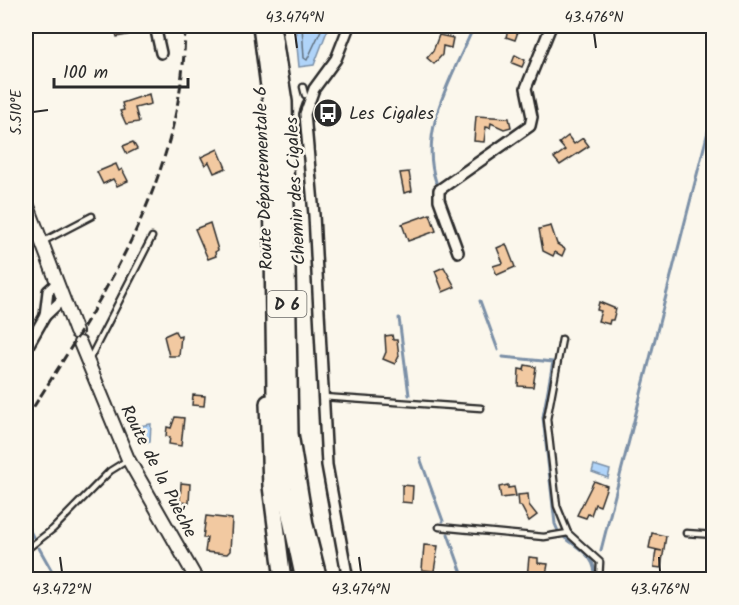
<svg xmlns="http://www.w3.org/2000/svg" width="739" height="605" viewBox="0 0 739 605" font-family="Kalam,sans-serif">
  <style>
    .water { fill: #b0d4f9; stroke: #7b90a7; stroke-width: 1.5 }
    .lines { fill: none; stroke-linecap: round; stroke-linejoin: round }
    .shore { stroke: #606f7d; stroke-width: 1.5 }
    .stream { stroke: #7b90a7; stroke-width: 3 }
    .building { fill: #f2c9a1; stroke: #2b2b2b; stroke-width: 1.5 }
    .service-casing { stroke: #2b2b2b; stroke-width: 9 }
    .minor-casing { stroke: #2b2b2b; stroke-width: 14 }
    .secondary-casing { stroke: #2b2b2b; stroke-width: 16 }
    .trunk-casing { stroke: #2b2b2b; stroke-width: 20 }
    .service { stroke: #fbf7ec; stroke-width: 4.5 }
    .minor { stroke: #fbf7ec; stroke-width: 9 }
    .secondary { stroke: #fbf7ec; stroke-width: 12 }
    .trunk { stroke: #fbf7ec; stroke-width: 15 }
    .rail { stroke: #2b2b2b; stroke-width: 3; stroke-dasharray: 9 4.5; stroke-linecap: butt }
    .ticks { fill: none; stroke: #2b2b2b; stroke-width: 2 }
    .labels { text-anchor: middle; stroke-width: 5; stroke-linejoin: round; paint-order: stroke }
    .shield { fill: #fbf7ec; stroke: #696865; stroke-width: 1.5 }
    .shield-label { font-size: 16px; font-weight: bold; fill: #2b2b2b }
    .poi-label { font-size: 18px; fill: #2b2b2b; stroke: #fbf7ec; text-anchor: start }
    .street-label { font-size: 18px; fill: #2b2b2b; stroke: #fbf7ec }
    .neatline { fill: none; stroke: #2b2b2b; stroke-width: 2 }
    .ticks-label { font-size: 15px; text-anchor: middle; fill: #2b2b2b }
  </style>
  <rect width="100%" height="100%" fill="#fbf7ec"/>
  <filter id="ink" filterUnits="userSpaceOnUse"><feTurbulence type="fractalNoise" baseFrequency=".0167" numOctaves="2"/><feDisplacementMap in="SourceGraphic" scale="12" xChannelSelector="R" yChannelSelector="G"/><feConvolveMatrix kernelMatrix="1 2 1 2 8 2 1 2 1" color-interpolation-filters="sRGB"/></filter>
  <g filter="url(#ink)">
    <g class="water">
      <path d="M295,26h34l-15,39 -15,2z"/>
      <path d="M151,424l-1,18 -9,1 -2,-17z"/>
      <path d="M594,465l16,5 -2,8 -16,-6z"/>
    </g>
    <g class="lines">
      <path class="shore" d="M302,26l2,32 3,2 16,-34"/>
      <g class="stream">
        <path d="M436,182c-18,-54 18,-108 38,-156"/>
        <path d="M480,301l18,49"/>
        <path d="M399,318l10,77"/>
        <path d="M503,357l50,5 -10,55 12,107 3,7"/>
        <path d="M420,458l23,63"/>
        <path d="M26,523l7,14"/>
        <path d="M448,534l16,45"/>
        <path d="M564,537c15,12 35,21 30,43"/>
        <path d="M39,548l18,32"/>
        <path d="M601,550l113,-442"/>
      </g>
    </g>
    <g class="building">
      <path d="M114,26h13l1,9 -11,2z"/>
      <path d="M509,26h11l-5,14 -9,-3z"/>
      <path d="M439,35l14,3 -2,10 -8,-2 -1,9 -8,9 -7,-6 6,-7z"/>
      <path d="M515,55l10,5 -3,7 -10,-4z"/>
      <path d="M149,94l2,10 -16,4 4,14 -13,2 -6,-13 4,-1 -2,-7z"/>
      <path d="M476,116l33,2 2,9 -7,2 -13,-6 -1,5 -4,-1 -2,15 -10,-1z"/>
      <path d="M568,136l6,8 9,-6 6,8 -29,19 -6,-7 11,-8 -6,-7z"/>
      <path d="M133,142l4,7 -10,5 -4,-8z"/>
      <path d="M218,149l8,19 -12,5 -5,-11 -4,3 -4,-8z"/>
      <path d="M116,164l3,7 3,-2 6,12 -11,5 -4,-7 -10,5 -6,-12z"/>
      <path d="M409,172l3,19 -8,2 -4,-20z"/>
      <path d="M430,214l6,17 -28,10 -6,-17z"/>
      <path d="M210,223l8,27 -3,2 1,4 -8,3 -13,-30z"/>
      <path d="M551,226l6,18 8,5 -3,7 -7,-4 -2,4 -10,-5 -4,-22z"/>
      <path d="M506,244l9,23 -18,8 -4,-9 10,-3 -6,-15z"/>
      <path d="M444,267l11,20 -12,5 -8,-21z"/>
      <path d="M599,302l17,7 -3,11h-3l-1,4 -11,-3 3,-10 -4,-1z"/>
      <path d="M175,331l3,6 3,-1 -2,20h-10l-5,-20z"/>
      <path d="M392,335l1,5h4l2,16 -4,8 -12,-5 3,-7 -1,-16z"/>
      <path d="M525,365l11,2 -3,20 -15,-1 1,-17 5,1z"/>
      <path d="M193,395l12,1 -1,10 -12,-1z"/>
      <path d="M175,417l9,1 -3,28 -12,-2 1,-7 -4,-1 1,-9 4,1z"/>
      <path d="M594,481l13,5 -7,20 -5,-2 -4,11 -3,-1 -2,4 -9,-3z"/>
      <path d="M181,483l9,1 -1,19 -9,-1z"/>
      <path d="M402,485l11,1 -1,17 -10,-1z"/>
      <path d="M508,485v3l6,-1 2,9 -15,2 -2,-11z"/>
      <path d="M528,494l1,11 8,10 -8,6 -8,-15h-2l-1,-11z"/>
      <path d="M206,516l26,3 -2,32 -3,3 -22,-2 2,-14h-4z"/>
      <path d="M652,533l14,3 -5,32 -7,-1 1,-10 1,-7 6,1 -13,-3z"/>
      <path d="M424,545l14,1 -4,25 -12,-1z"/>
      <path d="M529,557l9,1v5l10,1 -2,11 -9,-1 -1,5 -9,-1z"/>
    </g>
    <g class="lines">
      <g class="service-casing">
        <g id="service">
          <path d="M139,26h6"/>
          <path d="M303,87l2,8"/>
          <path d="M44,241l48,-25"/>
          <path d="M562,339l-15,80 10,87 11,27 32,29 -1,18"/>
          <path d="M89,360l63,-123"/>
          <path d="M323,397l158,11"/>
          <path d="M439,527l105,10 24,-4"/>
          <path d="M686,533l28,2"/>
          <path d="M26,550l27,-21 57,-58 16,-10"/>
        </g>
      </g>
      <g class="minor-casing">
        <g id="minor">
          <path d="M155,26l6,27"/>
          <path d="M458,252l-19,-52v-10l91,-64 2,-9 -6,-29 25,-62"/>
          <path d="M57,283l-9,8 -3,25 18,-17"/>
          <path d="M26,349l19,-33"/>
          <path d="M348,580l-21,-115 -13,-250 -9,-101 9,-25 22,-30 13,-33"/>
        </g>
      </g>
      <g class="secondary-casing">
        <g id="secondary">
          <path d="M26,201l50,131"/>
          <path d="M80,343l48,116 69,121"/>
        </g>
      </g>
      <g class="trunk-casing">
        <g id="trunk">
          <path d="M261,26l10,76 4,290 9,95 20,93"/>
          <path d="M272,26l12,76 6,332 15,91 14,55"/>
          <path d="M268,403l3,83 12,94"/>
        </g>
      </g>
      <use href="#service" class="service"/>
      <use href="#minor" class="minor"/>
      <use href="#secondary" class="secondary"/>
      <use href="#trunk" class="trunk"/>
      <path class="rail" d="M26,419c78,-124 158,-240 159,-393"/>
    </g>
  </g>
  <path class="ticks" d="M295,33l2,15M594,33l2,15M33,112l15,-2M60,557l2,15M359,557l2,15M659,557l1,15"/>
  <defs>
    <g id="bus-disc" transform="scale(1.5)"><circle r="9.5" fill="#2b2b2b" stroke="#fbf7ec"/><path d="M-5-6H5V4H4V6H2V4H-2V6H-4V4H-5ZM-3.5-4V0h7V-4ZM-3.5 1.2v1.5H-2V1.2ZM2 1.2v1.5H3.5V1.2Z" fill="#fff"/></g>
  </defs>
  <g fill-rule="evenodd">
    <use href="#bus-disc" x="328" y="113"/>
  </g>
  <g class="labels">
    <rect class="shield" x="267.5" y="291" width="39" height="26" rx="4.5"/>
    <g class="shield-label">
      <text x="287" y="310">D 6</text>
    </g>
    <g class="poi-label">
      <text x="349" y="119">Les Cigales</text>
    </g>
    <g class="street-label">
      <text transform="translate(263 178) rotate(-92)" y="6">Route Départementale 6</text>
      <text transform="translate(295 191) rotate(-93)" y="6">Chemin des Cigales</text>
      <text transform="translate(159 471) rotate(63)" y="6">Route de la Puèche</text>
    </g>
  </g>
  <rect width="739" height="605" fill="none" stroke="#fbf7ec" stroke-width="66"/>
  <path d="M54 78v9h134v-9" fill="none" stroke="#2b2b2b" stroke-width="3"/>
  <text x="63" y="78" font-size="18" fill="#2b2b2b" stroke="#fbf7ec" stroke-width="4.5" paint-order="stroke">100 m</text>
  <rect x="33" y="33" width="673" height="539" class="neatline"/>
  <g class="ticks-label">
    <text x="295" y="22">43.474°N</text>
    <text x="594" y="22">43.476°N</text>
    <text transform="translate(16 112) rotate(-90)" y="5">5.510°E</text>
    <text x="62" y="594">43.472°N</text>
    <text x="361" y="594">43.474°N</text>
    <text x="660" y="594">43.476°N</text>
  </g>
</svg>
